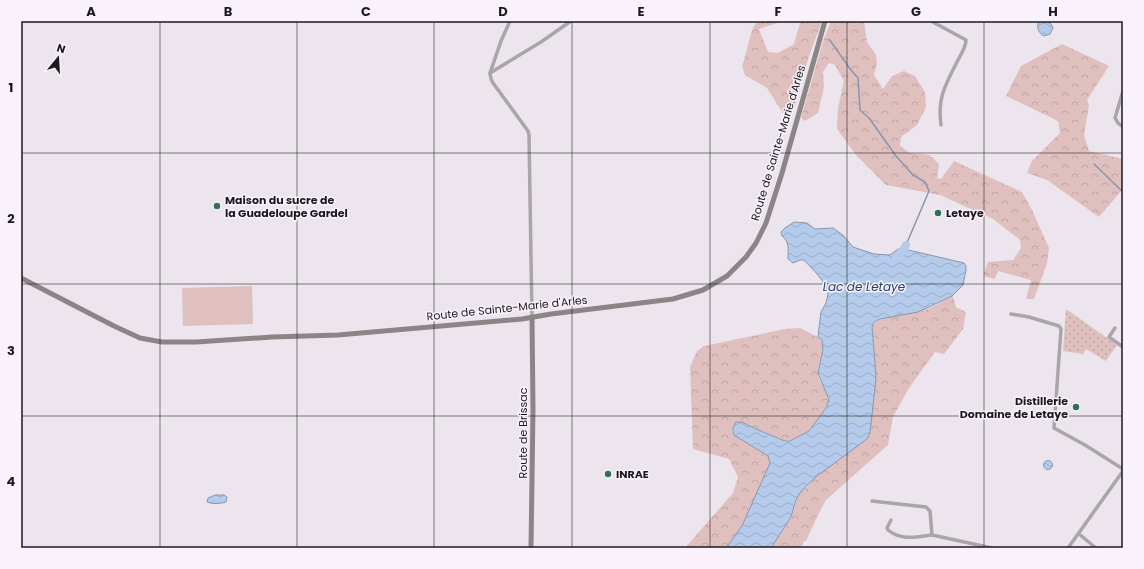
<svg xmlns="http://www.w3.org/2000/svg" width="1144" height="569" viewBox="0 0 1144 569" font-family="Poppins,sans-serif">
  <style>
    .grass { fill: url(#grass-dots) }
    .forest { fill: url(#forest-crowns) }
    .park { fill: #e0c0bf }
    .water { fill: url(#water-waves); stroke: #8796ad }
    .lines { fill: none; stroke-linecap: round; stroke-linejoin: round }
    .stream { stroke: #8796ad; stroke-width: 1.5 }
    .river { stroke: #b5cbeb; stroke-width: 8 }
    .minor { stroke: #aaa5a8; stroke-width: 3.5 }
    .secondary { stroke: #8c8588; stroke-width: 5 }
    .grid { fill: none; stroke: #1c191c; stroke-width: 1; stroke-opacity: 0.55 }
    .poi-dot { fill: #346e57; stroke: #f9f2fc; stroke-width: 1.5 }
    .labels { text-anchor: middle; stroke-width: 3; stroke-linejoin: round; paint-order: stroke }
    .street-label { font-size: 11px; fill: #1c191c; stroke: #f9f2fc }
    .poi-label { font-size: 11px; font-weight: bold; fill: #1c191c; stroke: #f9f2fc; text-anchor: start }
    .water-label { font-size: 12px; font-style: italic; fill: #25426c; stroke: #f9f2fc }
    .neatline { fill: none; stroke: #1c191c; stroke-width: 1.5 }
    .grid-label { font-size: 13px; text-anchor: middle; font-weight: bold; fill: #1c191c }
  </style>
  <defs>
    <pattern id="grass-dots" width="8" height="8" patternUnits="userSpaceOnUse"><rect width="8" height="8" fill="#e0c0bf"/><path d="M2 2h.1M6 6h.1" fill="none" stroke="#c0a4a4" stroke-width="1.8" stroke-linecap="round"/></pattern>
    <pattern id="forest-crowns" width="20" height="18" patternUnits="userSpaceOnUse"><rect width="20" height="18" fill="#e0c0bf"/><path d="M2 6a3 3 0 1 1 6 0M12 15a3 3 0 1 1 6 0" fill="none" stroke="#c0a4a4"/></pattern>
    <pattern id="water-waves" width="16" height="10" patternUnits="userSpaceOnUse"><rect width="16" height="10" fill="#b5cbeb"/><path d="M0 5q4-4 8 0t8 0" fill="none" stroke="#9baec9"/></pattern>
  </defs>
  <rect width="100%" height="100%" fill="#ece5ee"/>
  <path class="grass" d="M1066,309l51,36 -11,16 -20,-12 -3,5 -20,-3z"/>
  <g class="forest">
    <path d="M757,21h27l-25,8 9,23 10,1 16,-9 6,-21v-2h22l-13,35 -17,58 -9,-1 -16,-25 -22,-13 -3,-9c6,-15 6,-31 15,-45z"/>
    <path d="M831,21h33l3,21 9,13 1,9 -3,11 9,14 9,-13 12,-5 11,5 10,16 1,15 -9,18 -16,12 -1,9 10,7 20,2 9,9 -2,14 4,1 13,-18 68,31 10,18 17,38 -2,15 -13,36h-8l5,-19 -33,-9 -3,8 -12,-3 5,-14 25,-2 8,-12 -1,-8 -27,-21 -53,-24 -54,-10 -30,-30 -19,-26 1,-21 6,-27 -9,-16 -6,-2 -6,9 1,15 -6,26 -13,8 -4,-3 22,-77z"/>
    <path d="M1062,44l47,22 -22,34 2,5 -5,30 5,16 34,8v31h-1l-23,27 -52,-37 -20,-7 5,-12 28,-28 -2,-12 -52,-25 15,-30z"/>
    <path d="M953,296l3,11 10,5 -3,17 -19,25 -9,-2 -26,36 -16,29 -5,28 -62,55 -8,15 -12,26h-2l-3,7h-30l20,-30 6,-18 3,-7 17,-17 50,-37 3,-6 6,-54 -4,-52c6,-13 34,-11 46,-15 12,-3 24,-11 35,-16z"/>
    <path d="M800,328l20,10c8,11 -3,24 -2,36 1,9 9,16 10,25 1,7 -13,27 -18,31 -5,5 -19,11 -25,11l-29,-12 -8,-5 -15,2 -1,5 2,4 34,21 2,7 -28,63 -13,18 -5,4h-39l48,-55 5,-16 -9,-18 -36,-10 -3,-82 7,-16 7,-5 81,-17z"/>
  </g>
  <path class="park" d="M252,286l1,38 -70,2 -1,-38z"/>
  <g class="water">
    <path d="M1041,21h5l5,3 2,4 -3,6 -6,2c-5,-3 -7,-7 -6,-13z"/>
    <path d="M794,222l13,1 8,6 18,-1 10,7 10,12 21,7 16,1 8,-6h6l60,14 2,3v4l-3,15 -11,11 -34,16 -38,7 -6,3 -2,5 3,36 1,16 -6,54 -3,6 -50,37 -12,11 -5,6 -4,7 -5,17 -20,31h-47l5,-4 13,-18 28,-63 -2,-7 -34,-21c-2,-5 -1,-8 2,-13h6l14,7 29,12h5l19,-10 17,-23 3,-8 -11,-27 5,-24 -1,-9 -4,-4 3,-24 5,-9 2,-9c-2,-13 -15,-24 -24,-34h-4l-7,3 -5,-4c0,-9 2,-17 -6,-23l-1,-4 4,-4z"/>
    <circle cx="1048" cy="465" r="4.5"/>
    <path d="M215,495h9l3,2 -1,5c-6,2 -14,2 -19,0l1,-4z"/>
  </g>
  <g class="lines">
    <g class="stream">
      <path d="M817,21v1"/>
      <path d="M829,39l22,31 7,8 2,32 9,8 27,38 17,19 12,7 4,9 -23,54"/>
      <path d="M1094,164l29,28"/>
    </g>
    <path class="river" d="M896,257l8,-8 2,-4"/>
    <g class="minor">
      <path d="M510,21l-9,20 -11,32 1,6 2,4 35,48 1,4 3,183"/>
      <path d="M931,21l35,19c0,7 -5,14 -8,20 -12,24 -21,37 -17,65"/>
      <path d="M490,73l51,-31 30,-21"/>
      <path d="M1123,127l-5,-4 -3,-5 8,-27"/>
      <path d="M1011,314l18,3 30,9 2,3 -7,99 31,17 38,24"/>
      <path d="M1115,328l-6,9 14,10"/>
      <path d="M872,501l54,6 4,4 2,24 60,13"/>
      <path d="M891,520l-4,8 1,2c13,11 28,7 44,5"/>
      <path d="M1079,534l17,14"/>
      <path d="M1068,548l55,-77"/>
    </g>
    <g class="secondary">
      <path d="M21,278l93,48 26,12 22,4h34l76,-5 66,-2 184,-16 29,-5 122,-15 30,-9 24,-14 19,-19 10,-14 10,-20 16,-50 43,-152"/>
      <path d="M531,548l2,-139 -1,-91"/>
    </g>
  </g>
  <path class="grid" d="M160,21v527M297,21v527M434,21v527M572,21v527M710,21v527M847,21v527M984,21v527M21,153h1102M21,284h1102M21,416h1102"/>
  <g class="poi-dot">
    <circle cx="217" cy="206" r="4"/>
    <circle cx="938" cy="213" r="4"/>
    <circle cx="1076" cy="407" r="4"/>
    <circle cx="608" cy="474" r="4"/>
  </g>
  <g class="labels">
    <g class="street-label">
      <text transform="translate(778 143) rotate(-73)" y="4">Route de Sainte-Marie d'Arles</text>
      <text transform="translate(507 308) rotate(-6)" y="4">Route de Sainte-Marie d'Arles</text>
      <text transform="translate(523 433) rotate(-90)" y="4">Route de Brissac</text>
    </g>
    <g class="poi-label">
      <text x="225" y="204">Maison du sucre de<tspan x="225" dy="13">la Guadeloupe Gardel</tspan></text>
      <text x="946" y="217">Letaye</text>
      <text x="1068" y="405" text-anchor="end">Distillerie<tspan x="1068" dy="13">Domaine de Letaye</tspan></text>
      <text x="616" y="478">INRAE</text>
    </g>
    <g class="water-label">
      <text x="864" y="291">Lac de Letaye</text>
    </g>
  </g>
  <rect width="1144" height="569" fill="none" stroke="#f9f2fc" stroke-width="44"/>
  <g transform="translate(58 58) rotate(18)" stroke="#f9f2fc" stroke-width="3" paint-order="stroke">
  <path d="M0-3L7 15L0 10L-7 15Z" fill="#1c191c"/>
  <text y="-6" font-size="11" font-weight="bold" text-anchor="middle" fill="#1c191c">N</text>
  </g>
  <rect x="22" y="22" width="1100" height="525" class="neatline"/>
  <g class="grid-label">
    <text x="91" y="16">A</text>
    <text x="228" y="16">B</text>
    <text x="366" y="16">C</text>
    <text x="503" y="16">D</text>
    <text x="641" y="16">E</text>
    <text x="778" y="16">F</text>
    <text x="916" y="16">G</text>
    <text x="1053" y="16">H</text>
    <text x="11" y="92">1</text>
    <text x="11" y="223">2</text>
    <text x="11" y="355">3</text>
    <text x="11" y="486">4</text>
  </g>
</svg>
